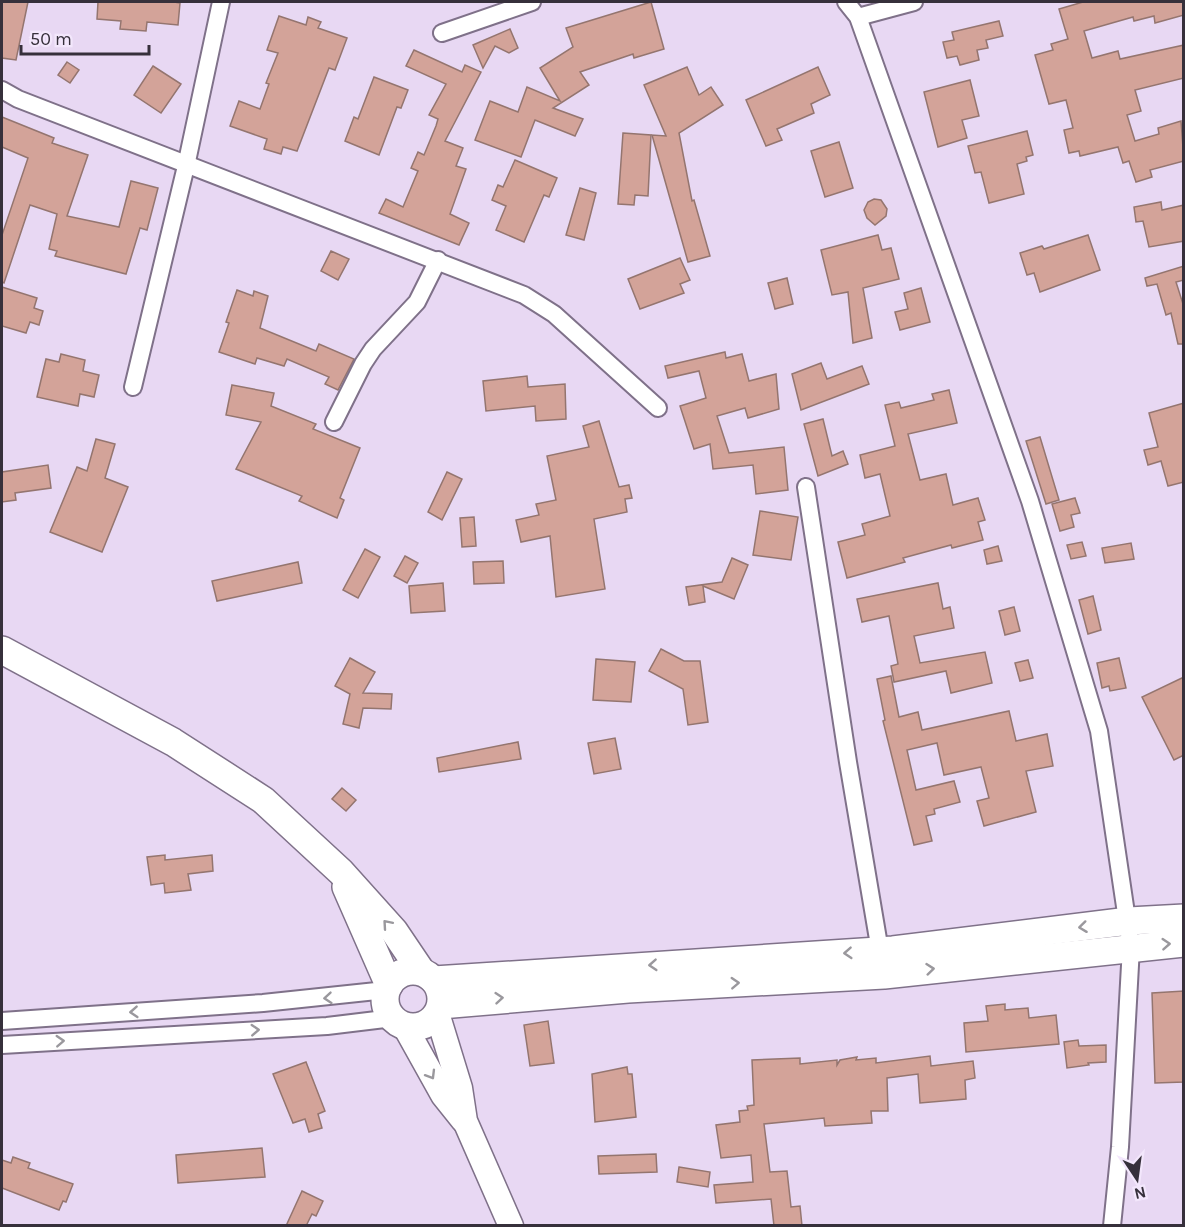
<svg xmlns="http://www.w3.org/2000/svg" width="1185" height="1227" viewBox="0 0 1185 1227" font-family="Karla,sans-serif">
  <style>
    .building { fill: #d3a399; stroke: #94756f; stroke-width: 1.5 }
    .lines { fill: none; stroke-linecap: round; stroke-linejoin: round }
    .minor-casing { stroke: #7f7189; stroke-width: 20 }
    .secondary-casing { stroke: #7f7189; stroke-width: 27 }
    .primary-casing { stroke: #7f7189; stroke-width: 30 }
    .minor { stroke: #fff; stroke-width: 16 }
    .secondary { stroke: #fff; stroke-width: 24 }
    .primary { stroke: #fff; stroke-width: 27 }
    .oneway { stroke: #9a989d }
  </style>
  <rect width="100%" height="100%" fill="#e8d8f3"/>
  <g class="building">
    <path d="M2,2h26l-12,58 -14,-2z"/>
    <path d="M98,2h76l6,1 -2,22 -31,-3 -1,9 -26,-2 1,-8 -24,-2z"/>
    <path d="M651,2l13,47 -30,9 -1,-4 -53,18 9,13 -36,23 30,11 -8,17 -40,-16 -14,37 -46,-17 15,-39 28,11 9,-25 33,14 -20,-33 33,-21 -7,-19z"/>
    <path d="M1083,2h101v13l-29,8 -1,-7 -20,5 -1,-4 -49,14 8,27 26,-7 2,8 64,-14v33l-49,12 6,21 -14,4 8,26 24,-7 -1,-6 23,-7 3,40 -34,9 2,7 -16,5 -7,-21 -6,2 -5,-16 -38,9 -1,-5 -10,2 -5,-23 9,-2 -7,-28 -17,4 -14,-49 18,-5 -2,-6 17,-5 -9,-30z"/>
    <path d="M279,16l27,9 2,-8 13,5 -3,6 29,10 -12,32 -6,-2 -32,83 -14,-4 -2,7 -17,-5 3,-10 -37,-13 9,-25 21,8 9,-25 -3,-1 12,-30 -11,-3z"/>
    <path d="M999,21l4,15 -17,4 2,8 -11,2 2,10 -19,5 -3,-9 -10,2 -4,-16 11,-2 -2,-8z"/>
    <path d="M510,29l8,19 -9,5 -14,-7 -12,22 -10,-23z"/>
    <path d="M414,50l48,22 3,-7 16,7 -36,69 18,7 -7,18 10,3 -16,45 19,9 -10,22 -80,-32 7,-14 17,8 15,-36 -7,-3 7,-16 6,3 12,-29 2,-7 -9,-4 17,-31 -40,-18z"/>
    <path d="M67,62l12,8 -9,13 -12,-8z"/>
    <path d="M153,66l28,18 -20,29 -27,-18z"/>
    <path d="M687,67l12,28 12,-8 12,18 -44,28 13,68 2,-1 16,56 -22,6 -36,-127 14,1 -22,-51z"/>
    <path d="M818,67l12,28 -19,9 3,9 -37,16 5,11 -16,6 -20,-46z"/>
    <path d="M374,77l34,13 -7,18 -4,-1 -18,48 -34,-14 9,-24 4,2z"/>
    <path d="M970,80l9,36 -17,4 5,18 -29,9 -14,-55z"/>
    <path d="M2,117l52,21 -2,5 36,12 -21,61 52,11 12,-46 27,7 -11,42 -7,-2 -14,46 -71,-18 2,-5 -8,-2 8,-35 -27,-9 -26,78 -2,-1v-47l26,-77 -26,-11z"/>
    <path d="M1027,131l6,24 -7,2 1,4 -10,3 7,30 -35,9 -8,-31 -6,1 -7,-27z"/>
    <path d="M623,133l28,2 -3,61 -13,-1 -1,10 -16,-1z"/>
    <path d="M839,142l14,46 -28,9 -14,-46z"/>
    <path d="M515,160l42,18 -8,19 -5,-2 -20,47 -28,-12 10,-24 -14,-6 6,-15 5,2z"/>
    <path d="M580,188l16,5 -12,47 -18,-5z"/>
    <path d="M874,199l7,1 6,9 -1,7 -11,9 -8,-7 -3,-8 4,-8z"/>
    <path d="M1161,202l1,8 22,-5v36l-35,6 -6,-26 -7,1 -2,-15z"/>
    <path d="M878,235l4,15 9,-2 8,31 -36,9 9,50 -19,5 -5,-51 -16,3 -11,-45z"/>
    <path d="M1088,235l12,35 -60,22 -6,-19 -7,2 -7,-22 22,-7 2,3z"/>
    <path d="M331,251l18,8 -11,21 -17,-9z"/>
    <path d="M680,258l10,22 -10,4 4,9 -44,16 -12,-30z"/>
    <path d="M1184,266v14l-8,2 8,25v37h-6l-7,-31 -5,2 -9,-31 -10,2 -2,-8z"/>
    <path d="M787,278l6,26 -18,5 -7,-26z"/>
    <path d="M2,287l35,11 -3,10 9,3 -4,14 -9,-3 -4,11 -24,-7z"/>
    <path d="M921,288l9,34 -30,8 -5,-18 13,-3 -4,-16z"/>
    <path d="M237,290l16,6 1,-5 14,5 -8,32 56,23 3,-7 35,15 -16,31 -13,-6 4,-7 -42,-18 -3,7 -27,-8 -2,6 -36,-12 10,-29 -3,-1z"/>
    <path d="M725,352l1,6 16,-4 7,27 27,-7 3,35 -31,9 -3,-10 -28,8 12,37 55,-6 4,43 -32,4 -3,-29 -40,4 -3,-25 -16,5 -14,-43 26,-8 -7,-27 -31,7 -3,-12z"/>
    <path d="M61,354l24,6 -2,11 16,4 -5,22 -14,-3 -2,12 -41,-9 9,-38 13,3z"/>
    <path d="M821,363l6,16 35,-13 7,18 -68,26 -9,-36z"/>
    <path d="M527,376l1,11 37,-3 1,35 -30,2 -1,-15 -49,5 -3,-30z"/>
    <path d="M232,385l42,8 -3,13 45,18 -3,5 47,19 -20,50 4,2 -7,18 -38,-17 3,-5 -66,-27 25,-47 -35,-7z"/>
    <path d="M949,390l8,33 -49,11 12,46 26,-6 7,31 25,-7 7,22 -7,2 5,18 -31,8 -1,-3 -48,13 2,4 -58,16 -9,-36 27,-7 -3,-11 28,-8 -10,-42 -15,4 -5,-23 35,-9 -10,-41 14,-3 2,6 33,-8 -2,-6z"/>
    <path d="M1184,403v79l-16,4 -7,-25 -13,4 -4,-15 14,-3 -9,-34z"/>
    <path d="M823,419l9,37 11,-5 5,13 -30,12 -14,-52z"/>
    <path d="M599,421l20,66 10,-2 3,13 -7,1 2,13 -33,7 11,70 -49,8 -6,-61 -29,6 -5,-22 23,-5 -3,-11 20,-4 -9,-44 42,-9 -6,-21z"/>
    <path d="M1040,437l19,63 -13,4 -20,-63z"/>
    <path d="M96,439l19,5 -10,34 23,9 -26,65 -52,-20 27,-65 10,4z"/>
    <path d="M48,465l3,23 -36,5 1,7 -14,2v-30z"/>
    <path d="M447,472l15,7 -20,41 -14,-8z"/>
    <path d="M1075,498l5,15 -9,2 3,12 -14,4 -8,-27z"/>
    <path d="M760,511l38,6 -7,43 -38,-5z"/>
    <path d="M474,517l2,29 -14,1 -2,-29z"/>
    <path d="M1082,542l4,14 -15,3 -4,-14z"/>
    <path d="M1131,543l3,16 -29,4 -3,-15z"/>
    <path d="M998,546l4,15 -15,3 -3,-14z"/>
    <path d="M365,549l15,8 -22,41 -15,-8z"/>
    <path d="M405,556l13,7 -11,20 -13,-7z"/>
    <path d="M732,558l16,7 -14,34 -31,-13 2,16 -16,3 -3,-18 36,-5z"/>
    <path d="M503,561l1,22 -30,1 -1,-22z"/>
    <path d="M298,562l4,21 -85,18 -5,-20z"/>
    <path d="M443,583l2,28 -34,2 -2,-27z"/>
    <path d="M938,583l5,26 7,-2 4,21 -40,8 6,27 65,-11 7,31 -41,10 -5,-22 -52,11 -3,-16 7,-2 -9,-48 -27,6 -5,-23z"/>
    <path d="M1093,596l8,34 -13,4 -9,-34z"/>
    <path d="M1014,607l6,24 -15,4 -6,-24z"/>
    <path d="M661,649l23,12h16l8,61 -20,3 -5,-36 -34,-18z"/>
    <path d="M350,658l25,14 -12,21 29,1 -1,15 -28,-1 -4,20 -16,-4 7,-30 -15,-8z"/>
    <path d="M1119,658l7,30 -16,3 -1,-5 -7,2 -5,-25z"/>
    <path d="M596,659l39,3 -4,40 -38,-2z"/>
    <path d="M1028,660l5,18 -13,3 -5,-18z"/>
    <path d="M891,676l8,41 19,-5 4,18 87,-19 7,30 31,-7 6,32 -27,5 10,41 -52,14 -7,-25 12,-3 -8,-31 -37,8 -7,-32 -30,7 9,40 38,-9 6,21 -26,7 1,5 -9,2 6,25 -18,4 -31,-124 2,-1 -8,-41z"/>
    <path d="M1184,677v78l-10,5 -32,-63z"/>
    <path d="M615,738l6,31 -27,5 -6,-31z"/>
    <path d="M518,742l3,17 -82,13 -2,-14z"/>
    <path d="M342,788l14,12 -10,11 -14,-12z"/>
    <path d="M165,855v5l47,-5 1,16 -25,3 3,16 -26,3 -1,-10 -13,2 -4,-28z"/>
    <path d="M1184,991v91l-29,1 -3,-90z"/>
    <path d="M1005,1004v6l23,-2 1,10 27,-3 3,29 -93,8 -2,-29 24,-2 -2,-15z"/>
    <path d="M548,1021l6,42 -24,3 -6,-41z"/>
    <path d="M1078,1040l1,6 27,-1v17l-18,1 1,2 -22,3 -3,-26z"/>
    <path d="M930,1056l1,10 42,-5 2,17 -10,2 1,19 -46,4 -2,-29 -31,4 1,33h-17l1,12 -47,3 -1,-8 -60,6 6,48 17,-1 4,36 9,-1 2,20h-28l-3,-27 -55,4 -2,-18 39,-3 -2,-27 -30,3 -5,-33 24,-3 -1,-11 9,-1 -1,-4 7,-1 -2,-45 48,-2v6l37,-4v5l3,-5 17,-3 -1,3 20,-2v5z"/>
    <path d="M306,1062l19,49 -7,3 4,14 -13,4 -4,-13 -12,4 -20,-49z"/>
    <path d="M627,1067l1,7h4l4,43 -41,5 -3,-48z"/>
    <path d="M262,1148l3,29 -87,6 -2,-28z"/>
    <path d="M656,1154l1,18 -58,2 -1,-18z"/>
    <path d="M13,1157l17,6 -2,5 45,16 -7,18 -3,-1 -4,9 -57,-22v-28l9,3z"/>
    <path d="M679,1167l31,5 -2,15 -31,-5z"/>
    <path d="M302,1191l21,10 -7,15 -4,-2 -6,12h-20z"/>
  </g>
  <g class="lines">
    <g class="minor-casing">
      <g id="minor">
        <path d="M846,2l12,15 172,484 69,230 32,216 -11,200 -8,79"/>
        <path d="M858,17l56,-15"/>
        <path d="M442,33l90,-31"/>
        <path d="M2,90l16,9 506,196 30,19 104,94"/>
        <path d="M133,387l53,-221 35,-164"/>
        <path d="M334,422l29,-58 10,-15 44,-47 21,-42"/>
        <path d="M806,487l42,275 32,189"/>
        <path d="M2,1021l261,-18 123,-13"/>
        <path d="M2,1045l325,-19 66,-8"/>
      </g>
    </g>
    <g class="secondary-casing">
      <g id="secondary">
        <path d="M437,1013l23,75 5,33 46,105"/>
        <path d="M404,1025l39,70 20,25"/>
      </g>
    </g>
    <g class="primary-casing">
      <g id="primary">
        <path d="M2,650l171,92 90,58 78,72 53,59 27,40"/>
        <path d="M346,887l43,98"/>
        <circle cx="413" cy="999" r="28"/>
        <path d="M434,980l459,-30 236,-29 55,-3"/>
        <path d="M441,1005l187,-16 256,-14 300,-32"/>
      </g>
    </g>
    <use href="#minor" class="minor"/>
    <use href="#secondary" class="secondary"/>
    <use href="#primary" class="primary"/>
  </g>
  <defs><path id="oneway-chevron" d="M-2-3.5L2.5 0L-2 3.5" fill="none" stroke-width="1.6" stroke-linecap="round" stroke-linejoin="round" transform="scale(1.5)"/></defs>
  <g class="oneway">
    <use href="#oneway-chevron" transform="translate(387 924) rotate(-131)"/>
    <use href="#oneway-chevron" transform="translate(1083 927) rotate(173)"/>
    <use href="#oneway-chevron" transform="translate(1166 944) rotate(-4)"/>
    <use href="#oneway-chevron" transform="translate(848 953) rotate(176)"/>
    <use href="#oneway-chevron" transform="translate(653 965) rotate(176)"/>
    <use href="#oneway-chevron" transform="translate(930 969) rotate(-6)"/>
    <use href="#oneway-chevron" transform="translate(735 983) rotate(-3)"/>
    <use href="#oneway-chevron" transform="translate(328 998) rotate(175)"/>
    <use href="#oneway-chevron" transform="translate(499 998) rotate(-5)"/>
    <use href="#oneway-chevron" transform="translate(134 1012) rotate(176)"/>
    <use href="#oneway-chevron" transform="translate(255 1030) rotate(-3)"/>
    <use href="#oneway-chevron" transform="translate(60 1041) rotate(-3)"/>
    <use href="#oneway-chevron" transform="translate(431 1075) rotate(59)"/>
  </g>
  <rect width="1185" height="1227" fill="none" stroke="#36303b" stroke-width="6"/>
  <g transform="translate(1137 1179) rotate(167)" stroke="#f3e7fc" stroke-width="4.5" paint-order="stroke">
  <path d="M0-4.5L10 22L0 15L-10 22Z" fill="#36303b"/>
  <text y="-9" font-size="16" font-weight="bold" text-anchor="middle" fill="#36303b">N</text>
  </g>
  <path d="M21 45v9h128v-9" fill="none" stroke="#36303b" stroke-width="3"/>
  <text x="30" y="45" font-size="18" fill="#36303b" stroke="#f3e7fc" stroke-width="4.5" paint-order="stroke">50 m</text>
</svg>
